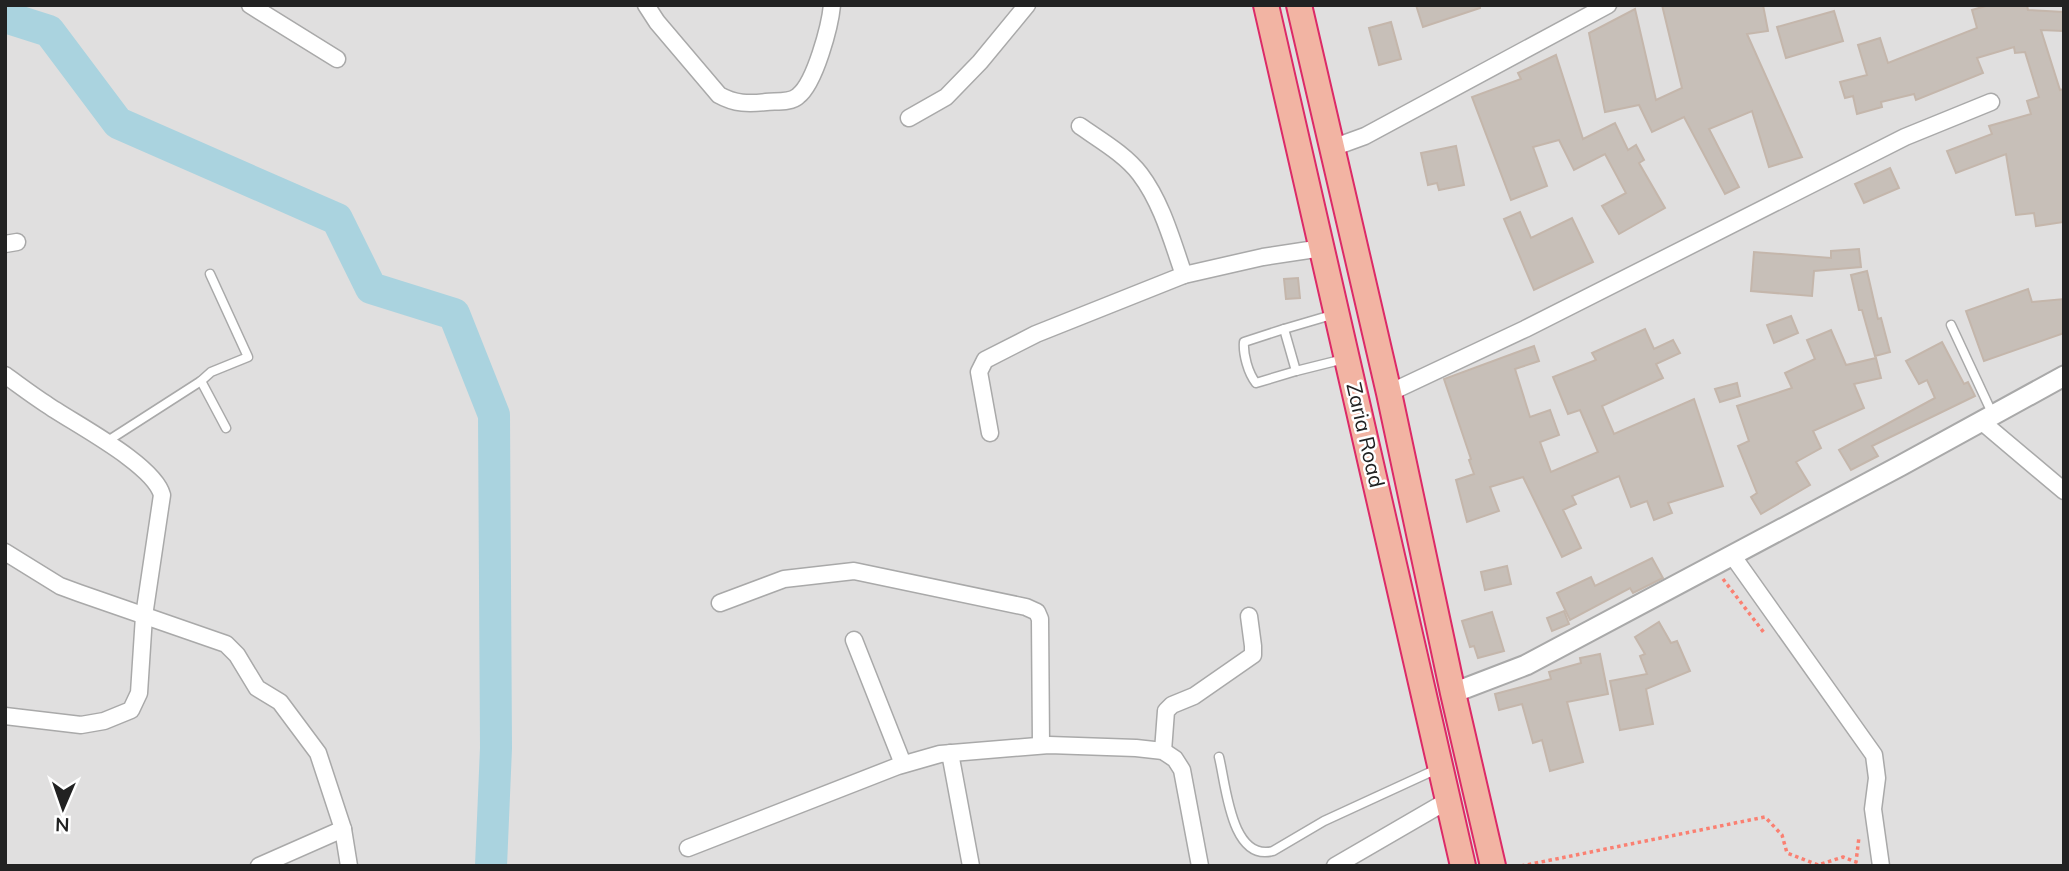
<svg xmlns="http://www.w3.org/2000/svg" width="2069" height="871" viewBox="0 0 2069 871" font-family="Mulish,sans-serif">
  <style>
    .residential { fill: #e0dfdf }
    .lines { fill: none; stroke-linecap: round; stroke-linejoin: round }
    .river { stroke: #aad3df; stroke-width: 32 }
    .building { fill: #c7bfb8; stroke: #c4b6ab; stroke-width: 2 }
    .service-casing { stroke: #a9a9a9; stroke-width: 11 }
    .minor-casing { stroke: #a9a9a9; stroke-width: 19 }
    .tertiary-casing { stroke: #a9a9a9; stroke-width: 23 }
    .trunk-casing { stroke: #dc2a67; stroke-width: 28 }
    .path { stroke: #fa8072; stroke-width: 3.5; stroke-dasharray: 3.5 3.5; stroke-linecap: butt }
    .service { stroke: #fff; stroke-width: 8 }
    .minor { stroke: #fff; stroke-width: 16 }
    .tertiary { stroke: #fff; stroke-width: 19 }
    .trunk { stroke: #f2b4a3; stroke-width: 24 }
    .labels { text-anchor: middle; stroke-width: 5; stroke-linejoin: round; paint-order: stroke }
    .street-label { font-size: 21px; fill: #222; stroke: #fff }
  </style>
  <rect width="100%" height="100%" fill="#f2efe9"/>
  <rect class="residential" x="5" y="5" width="2059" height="861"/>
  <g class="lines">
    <path class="river" d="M5,17l44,14 69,92 219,96 34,69 83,26 40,101 2,333 -5,118"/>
  </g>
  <g class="building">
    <path d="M1416,5h64v3l-57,19z"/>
    <path d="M1662,5h101l5,26 -21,3 55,123 -33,10 -17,-56 -43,18 30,58 -14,7 -41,-77 -32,15 -13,-27 -34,7 -16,-79 46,-24 21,91 26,-12z"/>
    <path d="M1989,5h38l1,5 36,2 -1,19 -22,-1 19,60 4,-1v133l-28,4 -2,-13 -18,2 -10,-61 -50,19 -9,-22 45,-17 -3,-8 42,-12 -4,-13 12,-4 -14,-45 -10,1 -1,-6 -37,11 6,15 -67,27 -2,-6 -33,8 1,5 -25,7 -4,-18 -8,2 -5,-16 27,-7 -9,-30 22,-7 8,25 89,-35 -5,-18z"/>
    <path d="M1834,11l9,30 -57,17 -9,-31z"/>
    <path d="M1391,22l10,37 -22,6 -10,-37z"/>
    <path d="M1556,55l27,84 32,-16 13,27 8,-5 8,15 -5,3 26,45 -46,26 -17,-28 24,-13 -21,-39 -31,16 -15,-30 -26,7 14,39 -36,14 -39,-103 49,-18 -3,-6z"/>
    <path d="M1456,146l8,39 -25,5 -2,-7 -9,2 -7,-32z"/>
    <path d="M1890,168l9,20 -35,15 -9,-19z"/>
    <path d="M1520,212l11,26 41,-20 21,44 -59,28 -30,-71z"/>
    <path d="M1859,249l2,18 -47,4 -2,25 -61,-5 3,-39 77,6v-7z"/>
    <path d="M1867,271l11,48 3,-1 9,34 -15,4 -13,-46h-3l-8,-35z"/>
    <path d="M1298,278l2,20 -14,1 -2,-20z"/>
    <path d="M2028,289l4,13 32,-3v34l-80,28 -18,-50z"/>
    <path d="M1791,316l7,17 -24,10 -7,-18z"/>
    <path d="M1645,329l9,20 19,-9 7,13 -24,11 7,14 -61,28 12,28 80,-35 29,87 -55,17 4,10 -18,7 -7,-19 -16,6 -12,-31 -47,20 4,8 -13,6 18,38 -19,9 -39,-80 -33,10 9,24 -32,11 -11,-42 18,-6 -5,-14 2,-1 -27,-80 90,-33 5,15 -24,8 15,48 20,-7 9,25 -19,7 11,30 47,-20 -18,-42 -12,4 -15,-37 43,-17 -4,-7z"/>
    <path d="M1831,330l15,35 30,-7 5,20 -27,6 10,24 -51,23 8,17 -25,14 14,23 -49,29 -10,-17 6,-4 -19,-47 11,-5 -12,-35 55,-18 -7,-15 30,-14 -8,-19z"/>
    <path d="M1942,342l22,42 4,-2 7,14 -103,50 6,10 -27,14 -12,-20 96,-52 -8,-18 -8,4 -13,-23z"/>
    <path d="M1737,383l3,13 -20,6 -5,-13z"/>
    <path d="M1652,558l11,20 -30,15 -3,-5 -60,32 -13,-27 34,-16 4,9z"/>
    <path d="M1507,566l4,18 -26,6 -4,-18z"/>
    <path d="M1564,611l5,13 -17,7 -5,-13z"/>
    <path d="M1492,612l12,39 -26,7 -4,-12 -4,1 -8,-26z"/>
    <path d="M1659,622l12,21 6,-2 13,30 -44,18 7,35 -33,6 -10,-49 37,-7 -7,-18 5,-2 -10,-17z"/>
    <path d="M1600,654l8,40 -41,8 16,60 -33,9 -8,-31 -9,3 -11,-39 -23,6 -4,-16 56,-15 -2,-7 32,-9 -1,-5z"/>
  </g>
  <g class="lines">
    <g class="service-casing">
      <g id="service">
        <path d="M1335,314l-51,15 12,42 48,-12"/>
        <path d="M1951,325l42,90"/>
        <path d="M1284,329l-40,13c-1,12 4,31 12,41l40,-12"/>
        <path d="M201,381l25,47"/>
        <path d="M106,442l95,-61 10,-9 37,-15 -38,-83"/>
        <path d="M1219,757c7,28 12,105 54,94l51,-30 113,-52"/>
      </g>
    </g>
    <g class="minor-casing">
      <g id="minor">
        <path d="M250,5l87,54"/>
        <path d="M646,5l11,17 62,73c16,9 30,9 47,7 10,-1 25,1 32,-6 17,-13 32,-70 34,-91"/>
        <path d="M909,118l37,-21 34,-35 47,-57"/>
        <path d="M1080,126c20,14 46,29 60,48 22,29 32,67 44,101"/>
        <path d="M1332,148l33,-12 243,-131"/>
        <path d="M5,244l12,-2"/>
        <path d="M5,375c14,10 27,20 41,29 27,19 108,60 116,91l-18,121 -5,77 -8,17 -27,11 -23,4 -76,-9"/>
        <path d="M1389,393l136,-64 380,-192 86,-35"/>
        <path d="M1981,421l83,70"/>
        <path d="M990,433l-11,-61 6,-12 51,-26 148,-59 79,-18 59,-9"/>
        <path d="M5,552l55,34 19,7 147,51 11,11 20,33 23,14 38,51 25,76 6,37"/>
        <path d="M1732,555l142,200 3,23 -4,31 8,57"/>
        <path d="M720,603l64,-24 70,-8 172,36 11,5 3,7 1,126"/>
        <path d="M854,640l49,124"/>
        <path d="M1163,751l3,-40 6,-6 22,-9 59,-41v-9l-4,-30"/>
        <path d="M950,753l21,113"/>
        <path d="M688,848l210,-82 42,-12 109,-9 87,3 27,3 12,8 7,11 18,96"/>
        <path d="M259,866l84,-37"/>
        <path d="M1335,866l112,-65"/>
      </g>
    </g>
    <g class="tertiary-casing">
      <path id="tertiary" d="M1453,693l73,-28 374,-199 164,-90"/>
    </g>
    <g class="trunk-casing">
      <g id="trunk">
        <path d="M1266,5l197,861"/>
        <path d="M1299,5l90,388 64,300 40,173"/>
      </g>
    </g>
    <g class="path">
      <path d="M1723,579l42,55"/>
      <path d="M1521,866l244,-49 17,18 5,18 31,12 25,-8 13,5 3,-25"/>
    </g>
    <use href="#service" class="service"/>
    <use href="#minor" class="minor"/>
    <use href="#tertiary" class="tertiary"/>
    <use href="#trunk" class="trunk"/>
  </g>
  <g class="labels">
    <g class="street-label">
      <text transform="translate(1365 435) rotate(77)" y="7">Zaria Road</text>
    </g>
  </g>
  <rect width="2069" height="871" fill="none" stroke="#222222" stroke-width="14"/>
  <g transform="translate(63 808) rotate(182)" stroke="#ffffff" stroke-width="5" paint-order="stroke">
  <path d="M0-5L12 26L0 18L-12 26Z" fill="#222222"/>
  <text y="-10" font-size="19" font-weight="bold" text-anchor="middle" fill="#222222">N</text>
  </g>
</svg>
